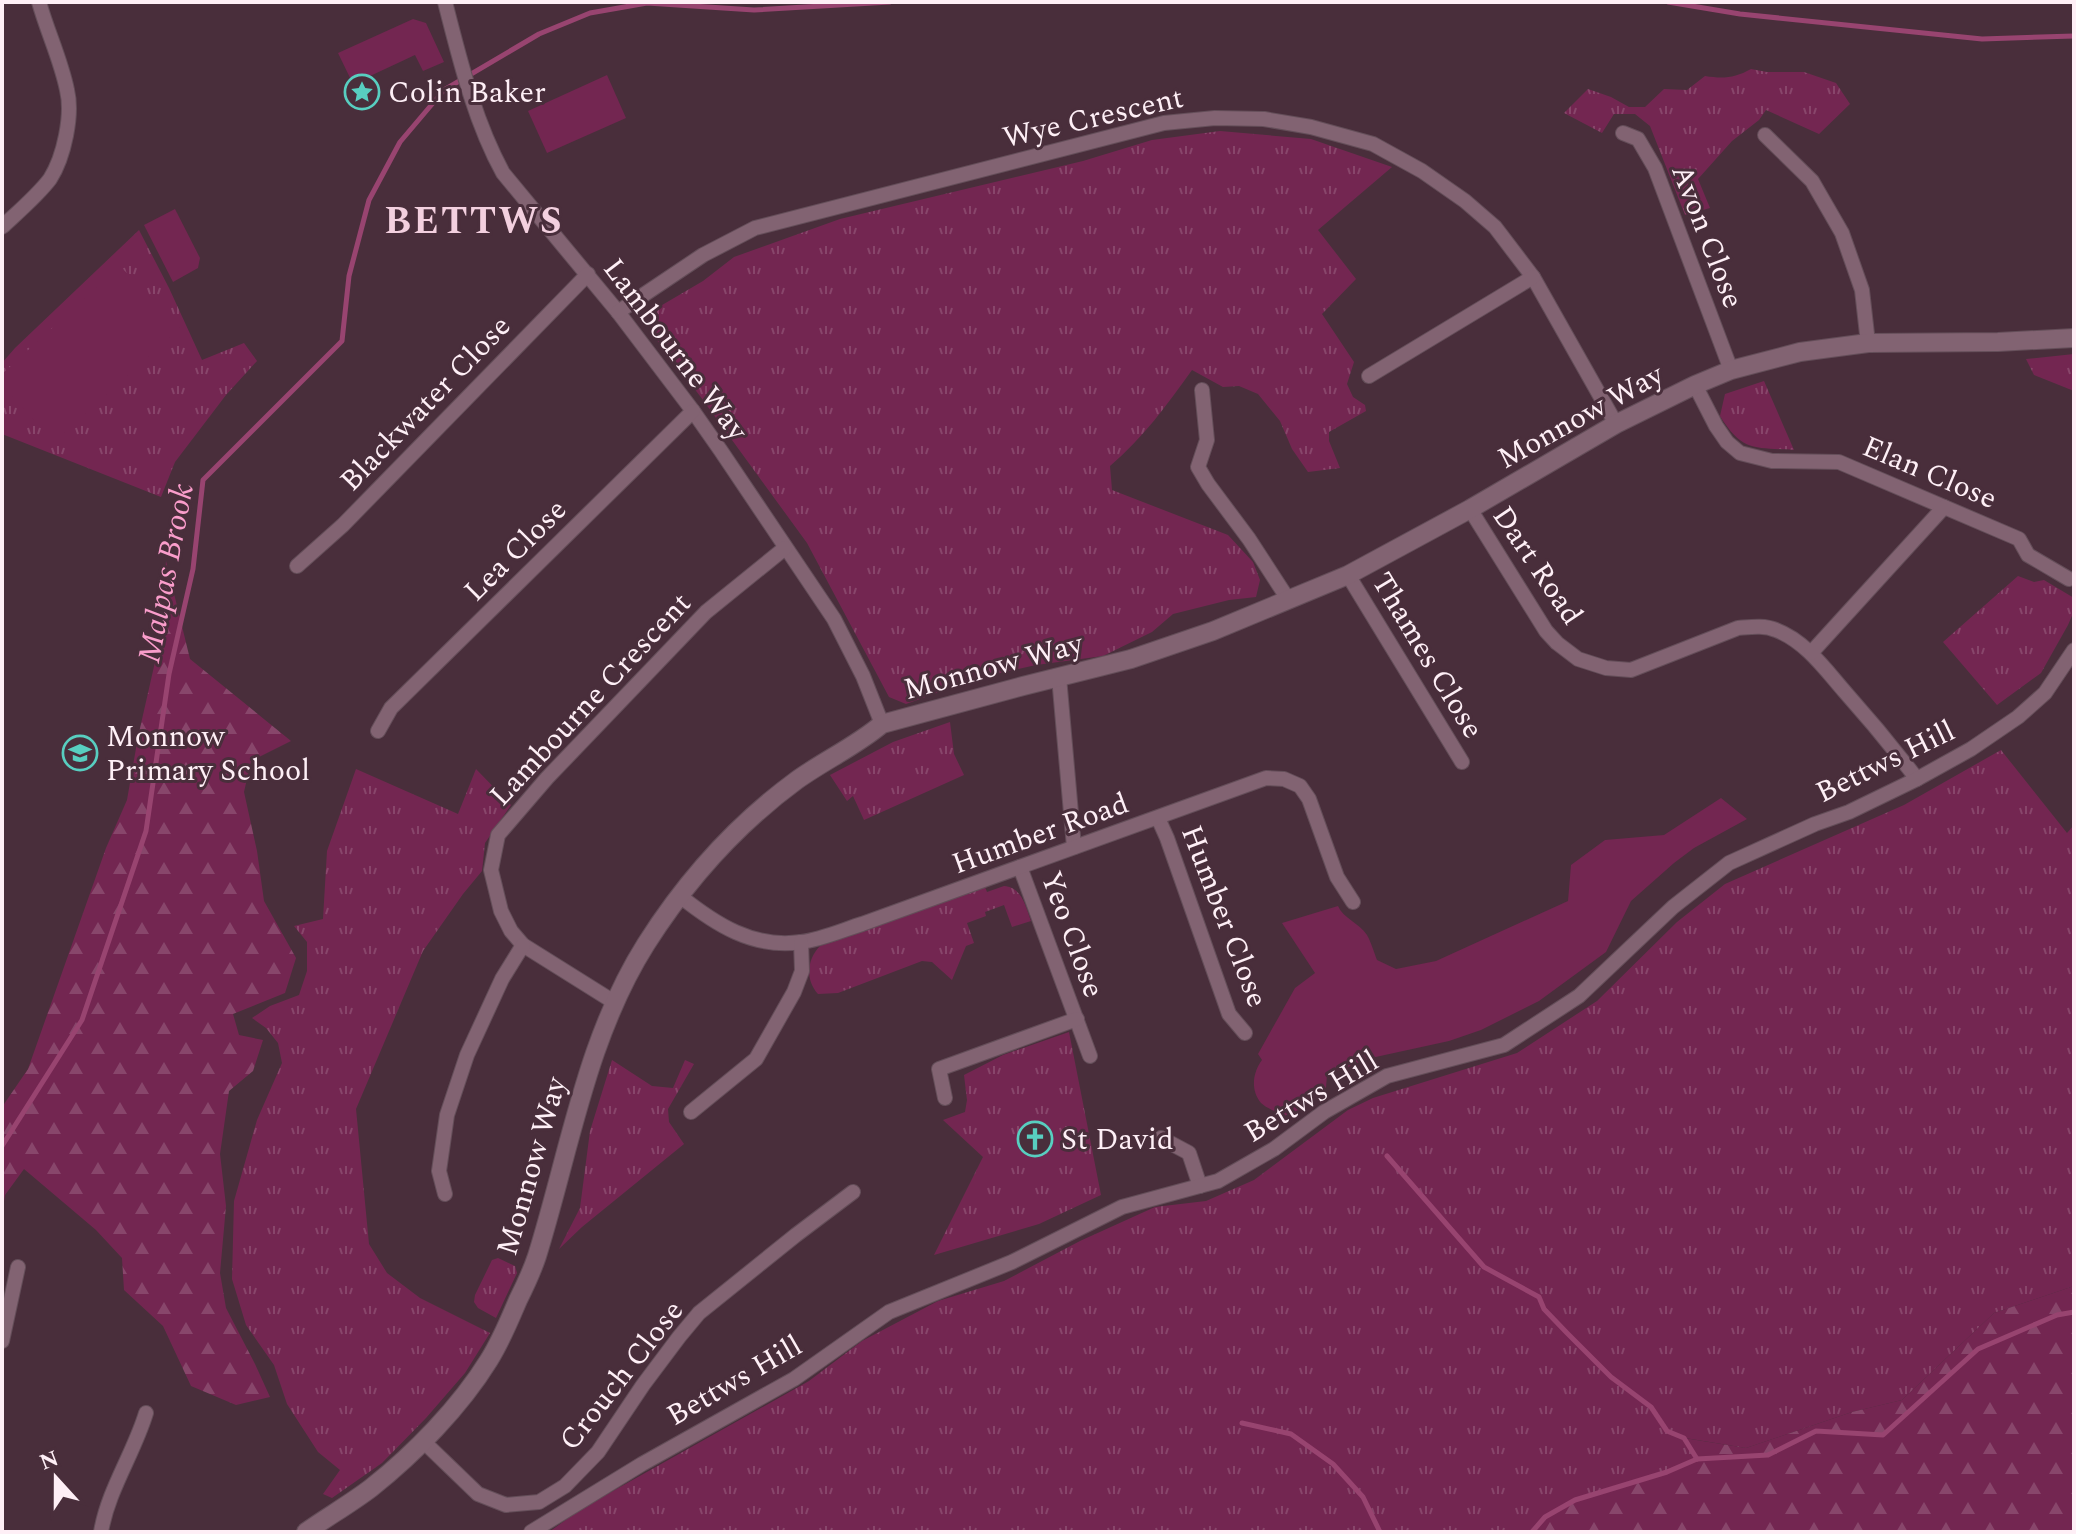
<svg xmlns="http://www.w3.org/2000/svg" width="2076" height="1534" viewBox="0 0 2076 1534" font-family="Spectral,serif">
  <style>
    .grass { fill: url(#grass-tufts) }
    .forest { fill: url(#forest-firs) }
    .green { fill: #732651 }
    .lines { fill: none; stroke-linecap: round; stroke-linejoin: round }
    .stream { stroke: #984470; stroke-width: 5 }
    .minor-casing { stroke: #644e59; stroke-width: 16 }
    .tertiary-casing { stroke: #644e59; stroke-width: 20 }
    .minor { stroke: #826372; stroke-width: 14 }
    .tertiary { stroke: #826372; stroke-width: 18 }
    .labels { text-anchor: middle; stroke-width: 6; stroke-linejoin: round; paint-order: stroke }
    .poi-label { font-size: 30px; fill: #feeff6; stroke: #492e3b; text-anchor: start }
    .street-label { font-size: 30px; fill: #feeff6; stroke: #492e3b }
    .water-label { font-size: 32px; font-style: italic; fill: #fa9dcb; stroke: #492e3b }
    .district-label { font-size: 38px; font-weight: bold; letter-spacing: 2px; fill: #f3d0df; stroke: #492e3b }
  </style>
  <defs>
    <pattern id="grass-tufts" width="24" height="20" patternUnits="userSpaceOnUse" patternTransform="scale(2)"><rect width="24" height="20" fill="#732651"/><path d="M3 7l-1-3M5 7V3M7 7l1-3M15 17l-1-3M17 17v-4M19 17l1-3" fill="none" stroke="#88466b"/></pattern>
    <pattern id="forest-firs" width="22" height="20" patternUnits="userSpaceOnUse" patternTransform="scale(2)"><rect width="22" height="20" fill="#732651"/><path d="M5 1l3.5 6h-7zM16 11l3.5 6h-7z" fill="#88466b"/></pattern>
  </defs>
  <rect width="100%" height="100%" fill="#492e3b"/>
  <g class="grass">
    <path d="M1751,69l16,3h37l32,11 14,21 -31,30 -53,-24 -7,10 -27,21 -34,38 12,29 -25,7 -35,-89 -15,-12h-21l-12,19 -38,-20 24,-24 23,8 18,10h16l19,-18 23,1 18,-14c18,3 30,2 46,-7z"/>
    <path d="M1220,131l91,8 81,28 -74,63 38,49 -34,35 32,48 -7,22 6,13 12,8 1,6 -37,21v9l11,27 -32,4 -16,-23 -12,-28 -22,-27 -19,-8 -16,1 -31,-17c-25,35 -49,68 -82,96l2,24 116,45 25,27 7,18 -4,17 -27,3 -56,14 -21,18 -49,24 -67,9 -58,13 -72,26 -17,-7 -82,-154 -107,-147 -47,-61 4,-27 46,-27 31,-24 106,-38 243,-58 69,-21z"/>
    <path d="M139,230l30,58 33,72 42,-17 13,18 -31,34 -51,67 -14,35 -159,-63v-71l13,-15z"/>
    <path d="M2074,354v37l-40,-16 -8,-16z"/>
    <path d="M1764,381l30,69c-39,-3 -51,3 -74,-34l5,-22z"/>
    <path d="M2018,576l16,6 10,-2 30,18v13l-6,14 -27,48 -44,32 -54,-63z"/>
    <path d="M950,722l4,32 10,21 -100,45 -11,-24 -6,5 -17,-26 63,-33z"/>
    <path d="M2001,750l66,83 7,-8v461l-80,27 -92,87 -50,12 -106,36 -61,-10 12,21 -30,13 -122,45 -13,15h-983l32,-23 228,-128 53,-40 76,-40 66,-20 76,-40 75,-34 51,-6 48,-21 94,-70 25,-12 144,-45 80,-52 80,-79 48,-38 179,-79z"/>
    <path d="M356,769l102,45 18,-45 35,36 -26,38 -3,28 -19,23 -40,57 -67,158 13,135 18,29 33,25 70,35 -25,40 -39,45 -44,45 -50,35 -9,-4 17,-24 -22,-18 -31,-48 -13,-39 -28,-40 -14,-46 2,-78 23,-81 25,-57 -4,-20 -12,-15 -14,-10 18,-12 29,-11 8,-24v-29l-13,-16 29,-7 4,-68z"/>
    <path d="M1004,886c18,1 22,21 27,35l-19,6 -8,-22 -19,7 1,4 -19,7 7,20 -8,3 -14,34 -20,-18 -10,-1 -84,32 -20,1c-13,-14 -11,-35 2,-48l165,-59 2,5z"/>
    <path d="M1069,1032l32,163 -62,29 -105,31 49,-98 -40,-37 22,-8 2,-12 -3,-25 39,-20z"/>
    <path d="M612,1060l40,26 21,2 12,-28 9,4 -26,45 1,13 15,22 -102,83 -23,22 21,-41 10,-77z"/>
    <path d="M498,1258l17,8 2,7 -21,45 -18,-10 -4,-6 1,-7 17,-35z"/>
  </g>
  <g class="forest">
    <path d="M166,561l24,98 101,82 -40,20 -7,31 13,59 7,50 32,57 -11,35 -52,21 6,21 24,5 -10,31 -24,20 -9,63 6,52 -6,67 6,35 29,56 15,33 -34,8 -45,-19 -28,-60 -39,-36 -2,-32 -26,-28 -72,-61 -19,26 -3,19v-107l26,-38 78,-221 21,-48 11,-63 22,-97z"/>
    <path d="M2074,1286v246h-542l13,-15 30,-17 92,-28 29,-13 -12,-21 62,10 106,-36 50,-12 92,-87z"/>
  </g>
  <g class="green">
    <path d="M413,19l13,4 18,39 -21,9 -8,-16 -62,29 -15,-31z"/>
    <path d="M607,75l19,43 -79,35 -19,-42z"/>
    <path d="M175,209l25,49 -2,10 -25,14 -29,-57z"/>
    <path d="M120,266l60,62 -126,114 -52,-57v-11z"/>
    <path d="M1721,798l26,21 -53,29 -20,15 -43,38 -25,51 -67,49 -58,29 -32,11 -78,17 -44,17 -1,13 -26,22 -16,6c-7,-4 -18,-8 -23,-13 -11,-13 -8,-31 1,-43l-4,-6 37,-66 20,-15 -33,-50 56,-17c5,12 21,17 29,29 4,7 7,17 10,25l19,9 40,-8 132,-60 3,-36 34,-25 59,-5z"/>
  </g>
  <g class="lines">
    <g class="stream">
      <path d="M1668,2l72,12 242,25 92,-3"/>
      <path d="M2,1146l80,-126 64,-189 23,-157 24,-105 10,-89 139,-139 7,-65 20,-76 31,-58 44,-52 95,-56 51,-21 57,-10 107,7 136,-8"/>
      <path d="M1387,1156l97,111 55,30 5,12 23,24 44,44 40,30 16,24 17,7 13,21"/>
      <path d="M1242,1423l49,11 42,30 30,33 17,35"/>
      <path d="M1532,1532l13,-15 30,-17 92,-28 30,-13 71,-4 48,-24 67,4 95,-86 79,-34 17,-3"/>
    </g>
    <g class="minor-casing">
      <g id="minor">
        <path d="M445,2c15,58 29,118 58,171l115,139 75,99 28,40 113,168 29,57 19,48"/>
        <path d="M1623,133l15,6 17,29 76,202"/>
        <path d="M1765,135l47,46 30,52 20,57 6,53"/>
        <path d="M2,227c15,-14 36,-32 48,-48 14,-22 23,-64 17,-89 -6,-30 -20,-59 -28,-88"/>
        <path d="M618,312l85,-57 52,-27 409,-105 51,-5 49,1 47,8 62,17 49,27 43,30 30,26 38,50 83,147"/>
        <path d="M1369,376l164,-99"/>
        <path d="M1695,385l21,41 11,16 13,11 32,8 67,1 180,77 9,16 41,24"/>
        <path d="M1202,390l5,50 -9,27 10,17 41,55 39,60"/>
        <path d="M1470,509l76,122 11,12 21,16 28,9 25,2 107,-42c13,-1 26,-3 38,2 29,11 49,39 69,62 25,28 49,57 72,87"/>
        <path d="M297,566l46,-41 245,-251"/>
        <path d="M1348,575l114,187"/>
        <path d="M1811,653l133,-146"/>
        <path d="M1059,677l15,170"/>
        <path d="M378,731l13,-23 302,-297"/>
        <path d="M1158,818l9,20 62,176 16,19"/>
        <path d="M1020,867l70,189"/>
        <path d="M680,896c35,28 73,53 121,46 19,-2 42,-12 61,-18l404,-146 18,1 16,7 9,13 28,78 16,25"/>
        <path d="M614,1002l-91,-57 -12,-14 -10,-20 -10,-41 7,-35 49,-57 159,-166 79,-64"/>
        <path d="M945,1098l-6,-29 138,-50"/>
        <path d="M691,1112l65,-53 38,-67 8,-21 -1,-29"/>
        <path d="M1161,1138l28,15 11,33"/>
        <path d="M445,1194l-6,-23 8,-56 20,-60 35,-76 21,-34"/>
        <path d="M2,1341l16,-74"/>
        <path d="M423,1441l55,53 28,11 33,-3 26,-16 33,-34 45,-67 36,-48 20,-24 97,-78 57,-43"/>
        <path d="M101,1532c7,-42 33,-79 45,-119"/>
        <path d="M531,1532l111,-68 152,-85 95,-67 123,-50 110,-55 96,-26 56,-32 50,-37 63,-36 117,-31 75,-49 94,-89 56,-44 86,-39 34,-12 68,-33 54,-30 47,-32 27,-24 29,-43"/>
      </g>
    </g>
    <g class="tertiary-casing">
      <path id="tertiary" d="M306,1532c21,-15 44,-28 65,-44 43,-34 89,-81 118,-128 12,-19 20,-39 29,-60 7,-14 14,-29 19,-44 33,-106 49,-217 109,-312 40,-63 91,-120 151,-164 28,-20 59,-34 85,-56l141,-38 108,-27 82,-28 135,-56 122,-66 146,-85 79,-39 36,-15 69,-18 68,-9 130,-1 76,-4"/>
    </g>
    <use href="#minor" class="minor"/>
    <use href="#tertiary" class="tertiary"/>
  </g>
  <defs>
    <g id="sight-ring" transform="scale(1.8)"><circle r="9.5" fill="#492e3b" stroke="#58cec0" stroke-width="1.5"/><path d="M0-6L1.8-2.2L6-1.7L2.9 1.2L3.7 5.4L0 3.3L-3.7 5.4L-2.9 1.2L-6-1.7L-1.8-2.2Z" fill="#58cec0"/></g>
    <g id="school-ring" transform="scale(1.8)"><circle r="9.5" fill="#492e3b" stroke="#58cec0" stroke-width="1.5"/><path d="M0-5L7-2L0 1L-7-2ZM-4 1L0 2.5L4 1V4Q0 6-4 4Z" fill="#58cec0"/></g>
    <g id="church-ring" transform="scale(1.8)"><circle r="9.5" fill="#492e3b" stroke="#58cec0" stroke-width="1.5"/><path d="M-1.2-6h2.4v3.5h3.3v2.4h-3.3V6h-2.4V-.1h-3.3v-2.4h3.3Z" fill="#58cec0"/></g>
  </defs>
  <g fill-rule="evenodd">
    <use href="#sight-ring" x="362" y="92"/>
    <use href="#school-ring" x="80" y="753"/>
    <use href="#church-ring" x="1035" y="1139"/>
  </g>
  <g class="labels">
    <g class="poi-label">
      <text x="388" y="102">Colin Baker</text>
      <text x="106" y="746">Monnow<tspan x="106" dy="34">Primary School</tspan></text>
      <text x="1061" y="1149">St David</text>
    </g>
    <g class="street-label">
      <text transform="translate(1093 117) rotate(-13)" y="10">Wye Crescent</text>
      <text transform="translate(1708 236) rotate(69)" y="10">Avon Close</text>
      <text transform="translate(676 349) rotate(53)" y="10">Lambourne Way</text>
      <text transform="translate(425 403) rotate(-46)" y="10">Blackwater Close</text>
      <text transform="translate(1580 416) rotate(-29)" y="10">Monnow Way</text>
      <text transform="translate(1930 472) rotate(23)" y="10">Elan Close</text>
      <text transform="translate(515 550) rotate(-45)" y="10">Lea Close</text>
      <text transform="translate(1538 565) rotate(56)" y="10">Dart Road</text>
      <text transform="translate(1428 655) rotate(59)" y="10">Thames Close</text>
      <text transform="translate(993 666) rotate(-15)" y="10">Monnow Way</text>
      <text transform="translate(590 699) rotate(-47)" y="10">Lambourne Crescent</text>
      <text transform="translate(1885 761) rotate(-26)" y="10">Bettws Hill</text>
      <text transform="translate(1040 833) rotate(-20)" y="10">Humber Road</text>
      <text transform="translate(1225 916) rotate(69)" y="10">Humber Close</text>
      <text transform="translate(1073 934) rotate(70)" y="10">Yeo Close</text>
      <text transform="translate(1311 1096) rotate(-31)" y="10">Bettws Hill</text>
      <text transform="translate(531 1166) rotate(-74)" y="10">Monnow Way</text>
      <text transform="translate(621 1375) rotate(-52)" y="10">Crouch Close</text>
      <text transform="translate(734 1380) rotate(-30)" y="10">Bettws Hill</text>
    </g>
    <g class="water-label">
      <text transform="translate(165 573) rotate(-79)" y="11">Malpas Brook</text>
    </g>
    <g class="district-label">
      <text x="474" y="233">BETTWS</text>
    </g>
  </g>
  <rect width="2076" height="1534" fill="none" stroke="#feeff6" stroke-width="8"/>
  <g transform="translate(56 1478) rotate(339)" stroke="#492e3b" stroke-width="6" paint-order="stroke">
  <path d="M0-6L14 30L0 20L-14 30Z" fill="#feeff6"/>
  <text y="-12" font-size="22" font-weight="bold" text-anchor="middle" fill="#feeff6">N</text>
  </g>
</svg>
